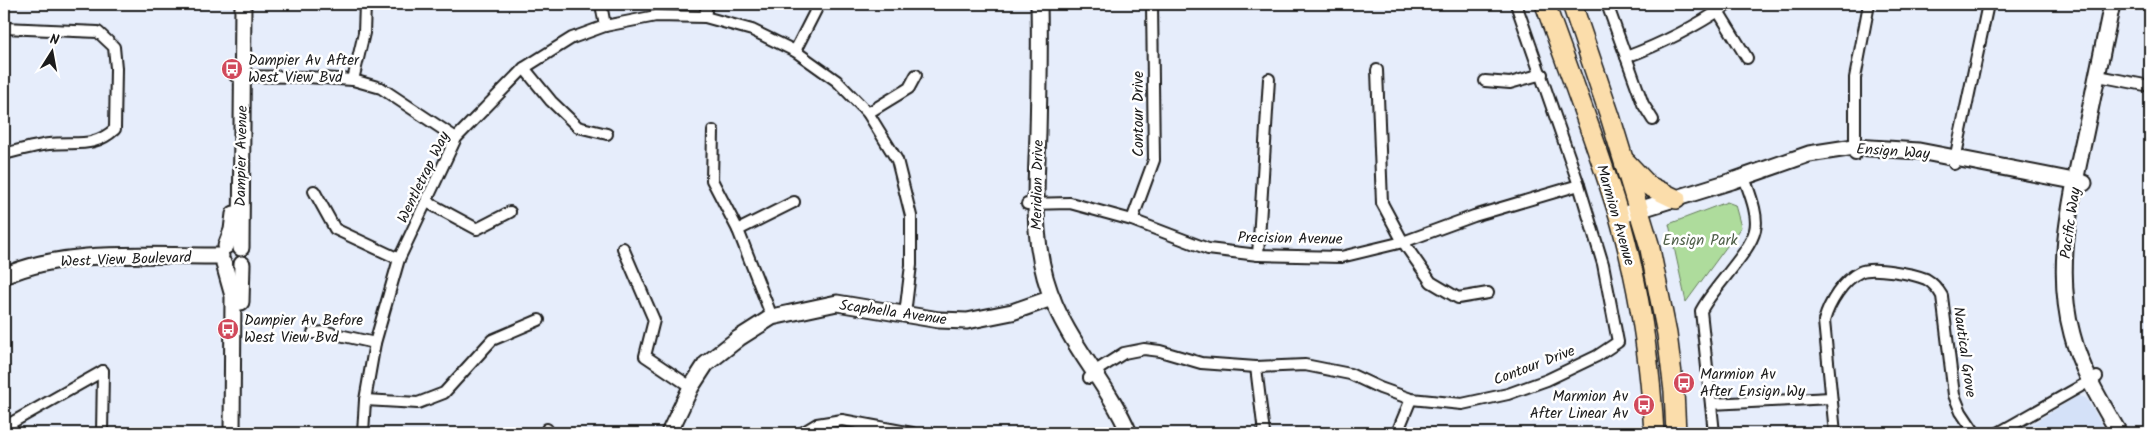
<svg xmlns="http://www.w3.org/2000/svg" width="2154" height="437" viewBox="0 0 2154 437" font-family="Kalam,sans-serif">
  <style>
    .built { fill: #d4e1f8 }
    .green { fill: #aedc9c; stroke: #657c5c }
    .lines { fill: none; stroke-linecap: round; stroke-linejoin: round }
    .street-casing { stroke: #1c1c1c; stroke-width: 14 }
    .secondary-casing { stroke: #1c1c1c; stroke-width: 19 }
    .highway-casing { stroke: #1c1c1c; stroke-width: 22 }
    .street { stroke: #fff; stroke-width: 10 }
    .secondary { stroke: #fff; stroke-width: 15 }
    .highway { stroke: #fbddab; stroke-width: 19 }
    .labels { text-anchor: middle; stroke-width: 5; stroke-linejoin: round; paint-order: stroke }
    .poi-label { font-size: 15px; fill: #1c1c1c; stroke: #fff; text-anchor: start }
    .street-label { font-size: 15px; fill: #1c1c1c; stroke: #fff }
    .park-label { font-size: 15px; fill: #4f5f49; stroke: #fff }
  </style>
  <rect width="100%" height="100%" fill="#e6edfb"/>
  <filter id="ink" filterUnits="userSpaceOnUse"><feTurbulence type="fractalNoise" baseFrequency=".02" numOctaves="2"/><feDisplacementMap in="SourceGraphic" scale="10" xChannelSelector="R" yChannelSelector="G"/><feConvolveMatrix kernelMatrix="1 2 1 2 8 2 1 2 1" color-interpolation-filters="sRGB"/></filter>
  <g filter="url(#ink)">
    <path class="built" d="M2078,396l8,2 21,35h-90z"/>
    <path class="green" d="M1727,202l8,3 6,22 -55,75 -17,-78z"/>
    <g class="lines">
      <g class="street-casing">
        <g id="street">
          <path d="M601,4l4,22"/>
          <path d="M1607,4l36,100 10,16"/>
          <path d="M1718,11l29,47"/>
          <path d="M705,17l2,-13"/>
          <path d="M4,28l94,4 16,15 2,21 -1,61c-22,20 -39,12 -66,15 -15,2 -30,6 -45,10"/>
          <path d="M795,51l24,-47"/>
          <path d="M1626,57c39,-14 69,-30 103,-53"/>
          <path d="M524,68l27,33 27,26 29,7"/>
          <path d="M1377,70l5,133 21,39 28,40 27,16 30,-5"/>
          <path d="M235,76l72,1 46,3 28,8 75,50"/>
          <path d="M2098,76l52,10"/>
          <path d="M353,80l11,-47 1,-29"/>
          <path d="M1485,81l25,2 32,-9"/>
          <path d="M868,113l41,-25 7,-13"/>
          <path d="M713,131l-1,49 26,50 34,87"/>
          <path d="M1855,155v-77l14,-74"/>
          <path d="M1954,164l34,-160"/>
          <path d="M314,191l21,38 64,30"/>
          <path d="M427,202l50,27 33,-17"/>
          <path d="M1027,204l43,-1 62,17 76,29 50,6 83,2 62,-15 71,-26 105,-31"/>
          <path d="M1132,220l22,-60 -2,-156"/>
          <path d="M738,230l56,-28"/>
          <path d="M623,248l31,72 -9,36 46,31"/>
          <path d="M1258,255l11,-176"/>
          <path d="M313,333l13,-1 49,11"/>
          <path d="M1256,367l8,66"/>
          <path d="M1089,378l5,-6 30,-19 20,-4 16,2 41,12 55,4 49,-2 45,9 30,14 31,11 51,5 46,-10 39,-14 50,-24 21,-14 -15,-78 -24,-79 -63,-181"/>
          <path d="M365,400l53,3 26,-10 48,-53 47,-20"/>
          <path d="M1711,404l120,-6"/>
          <path d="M4,427l99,-56"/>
          <path d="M102,433l1,-62"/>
          <path d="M363,433l2,-33 10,-57 24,-84 57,-121 68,-70 48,-30 33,-12 51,-10 49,1 47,13 43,21 42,30 31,32 29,47 14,56v49l-6,49"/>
          <path d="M546,433l1,-4"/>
          <path d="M802,433l15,-9 25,-4 70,13"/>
          <path d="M1397,433l14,-34"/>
          <path d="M1714,433l-13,-122c12,-24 49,-58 54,-81 4,-15 -6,-38 -11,-53"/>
          <path d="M1835,433l-11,-112c5,-18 19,-41 36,-49 12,-6 54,2 66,7 7,4 12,10 16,17l12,99 7,17 14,21"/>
          <path d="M1998,433l99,-56"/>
        </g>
      </g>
      <g class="secondary-casing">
        <g id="secondary">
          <path d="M1039,4c1,43 0,86 -1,129 -2,59 -8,116 17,172 20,46 55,83 74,128"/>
          <path d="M2112,4c-9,43 -18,87 -27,130 -14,66 -31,133 -13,200 9,36 29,68 47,99"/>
          <path d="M1619,216l113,-35 77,-27 45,-7 65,4 165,32"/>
          <path d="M226,246l6,-16 2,-16"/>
          <path d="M241,248l2,-244"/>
          <path d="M224,264l9,32 -1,137"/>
          <path d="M4,276c65,-29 148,-19 217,-20"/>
          <path d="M241,302l1,-38"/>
          <path d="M669,433l22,-46 15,-23 33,-26 33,-21 65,-14 102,17 28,1 45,-9 40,-14"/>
        </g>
      </g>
      <g class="highway-casing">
        <g id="highway">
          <path d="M1545,4c25,70 52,140 74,212 20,70 31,144 35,217"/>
          <path d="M1572,4l38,112 39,128 18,90 7,57 2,42"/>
          <path d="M1626,162l23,24 27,13"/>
        </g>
      </g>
      <use href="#street" class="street"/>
      <use href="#secondary" class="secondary"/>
      <use href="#highway" class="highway"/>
    </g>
  </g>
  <defs>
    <g id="bus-disc" transform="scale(1.125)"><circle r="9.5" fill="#d1495b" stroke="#fff"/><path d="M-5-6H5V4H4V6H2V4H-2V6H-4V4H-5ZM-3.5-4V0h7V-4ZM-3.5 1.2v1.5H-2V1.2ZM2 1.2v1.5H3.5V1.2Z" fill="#fff"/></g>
  </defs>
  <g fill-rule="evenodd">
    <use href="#bus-disc" x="232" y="69"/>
    <use href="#bus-disc" x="228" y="329"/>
    <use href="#bus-disc" x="1684" y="383"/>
    <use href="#bus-disc" x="1644" y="405"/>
  </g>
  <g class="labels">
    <g class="poi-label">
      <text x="248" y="65">Dampier Av After<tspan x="248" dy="17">West View Bvd</tspan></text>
      <text x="244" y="325">Dampier Av Before<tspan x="244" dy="17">West View Bvd</tspan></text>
      <text x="1700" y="379">Marmion Av<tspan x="1700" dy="17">After Ensign Wy</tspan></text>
      <text x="1628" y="401" text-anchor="end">Marmion Av<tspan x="1628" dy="17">After Linear Av</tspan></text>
    </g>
    <g class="street-label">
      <text transform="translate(1138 114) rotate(-90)" y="5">Contour Drive</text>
      <text transform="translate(1893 151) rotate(4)" y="5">Ensign Way</text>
      <text transform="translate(241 156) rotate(-89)" y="5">Dampier Avenue</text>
      <text transform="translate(423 177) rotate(-64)" y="5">Wentletrap Way</text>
      <text transform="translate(1037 185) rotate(-89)" y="5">Meridian Drive</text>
      <text transform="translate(1616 215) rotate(74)" y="5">Marmion Avenue</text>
      <text transform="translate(2070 223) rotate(-82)" y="5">Pacific Way</text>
      <text transform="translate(1290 238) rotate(1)" y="5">Precision Avenue</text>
      <text transform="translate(126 259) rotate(-2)" y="5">West View Boulevard</text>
      <text transform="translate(893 312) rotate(8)" y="5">Scaphella Avenue</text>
      <text transform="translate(1965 352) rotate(82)" y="5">Nautical Grove</text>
      <text transform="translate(1534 365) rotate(-21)" y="5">Contour Drive</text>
    </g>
    <g class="park-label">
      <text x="1700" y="245">Ensign Park</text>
    </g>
  </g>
  <rect width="2154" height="437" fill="none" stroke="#fff" stroke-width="20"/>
  <rect x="10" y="10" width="2134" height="417" fill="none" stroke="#1c1c1c" stroke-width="2" filter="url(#ink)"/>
  <g transform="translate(52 52) rotate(11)" stroke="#ffffff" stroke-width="4" paint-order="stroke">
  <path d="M0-4L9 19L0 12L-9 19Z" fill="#1c1c1c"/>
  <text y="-8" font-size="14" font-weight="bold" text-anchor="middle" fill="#1c1c1c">N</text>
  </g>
</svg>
